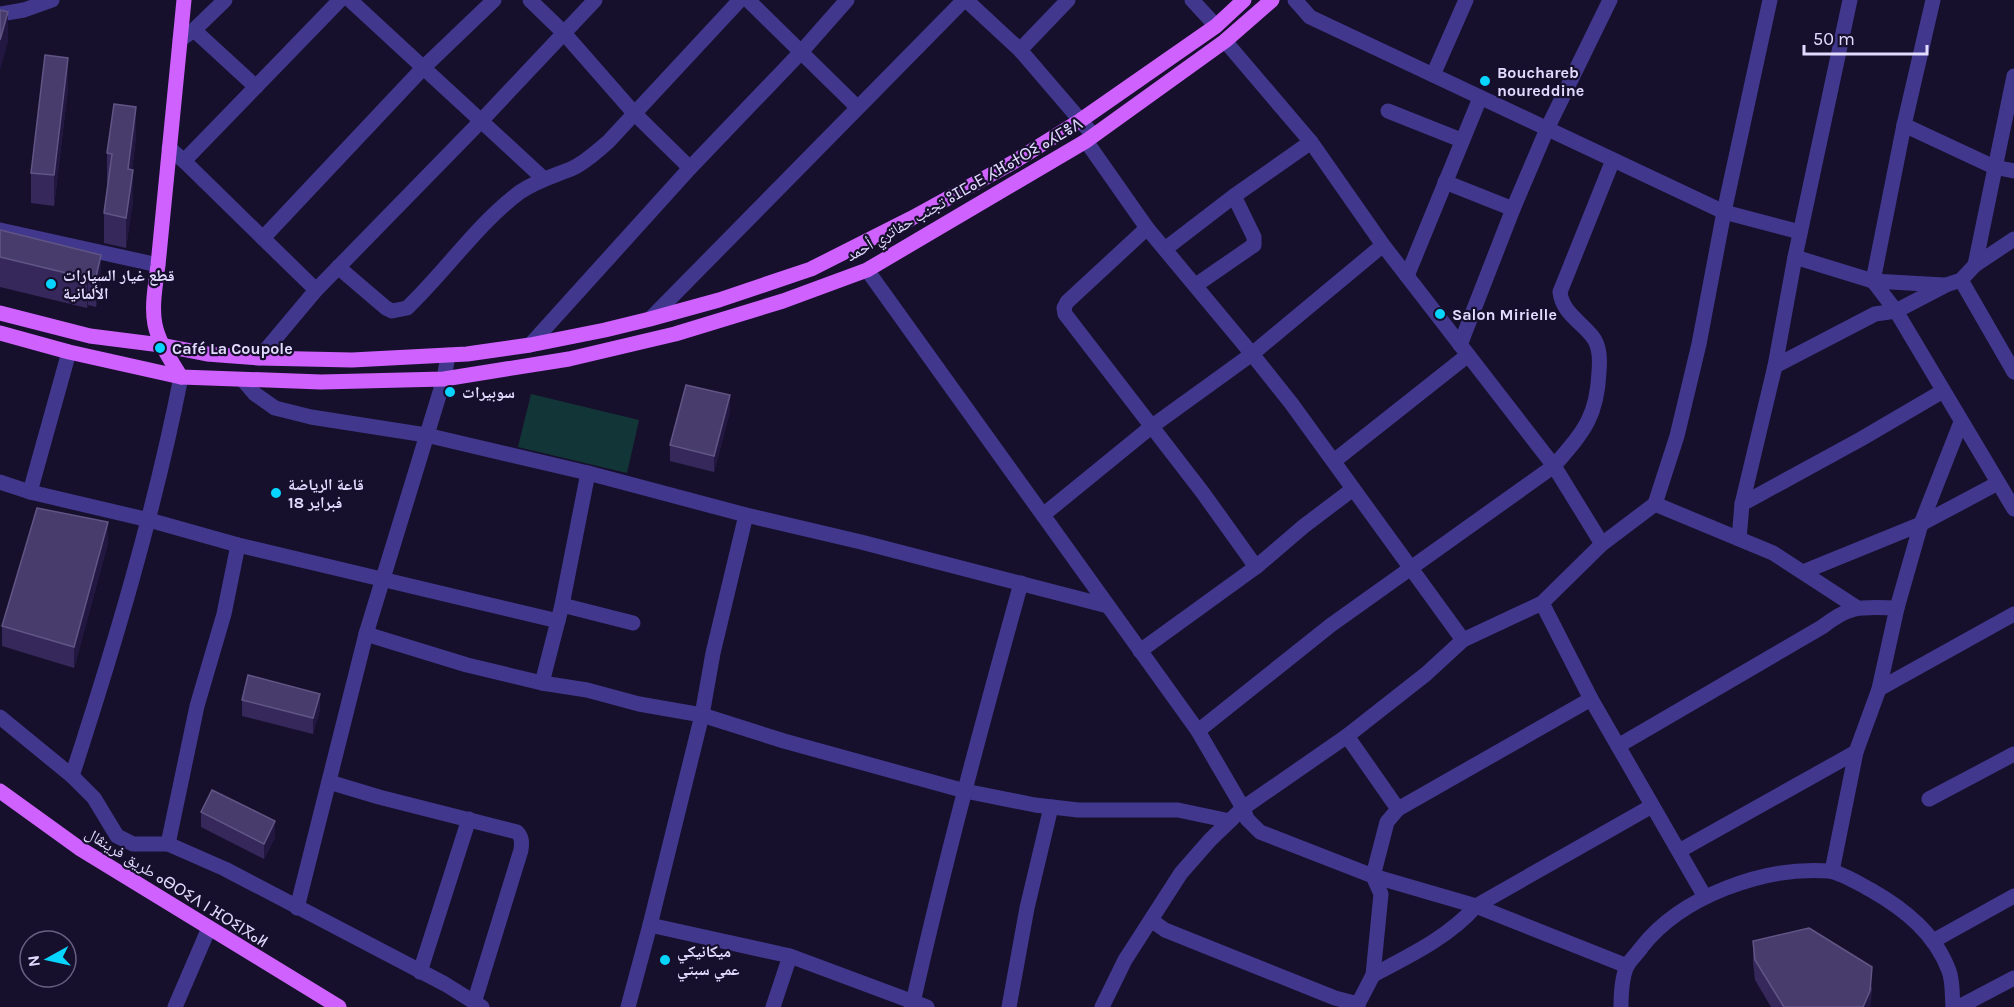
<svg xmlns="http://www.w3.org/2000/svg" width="2014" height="1007" viewBox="0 0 2014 1007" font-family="Karla,'Noto Naskh Arabic','Noto Sans Tifinagh',sans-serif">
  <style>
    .green { fill: #123637 }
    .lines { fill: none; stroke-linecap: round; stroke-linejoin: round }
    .minor { stroke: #41388e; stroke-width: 15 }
    .major { stroke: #cf62ff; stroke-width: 15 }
    .wall { fill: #36285b }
    .shaded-wall { fill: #221741 }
    .building { fill: #483c6d; stroke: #605584; stroke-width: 1.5 }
    .poi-dot { fill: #07d5ff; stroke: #17102d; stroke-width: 2 }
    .labels { text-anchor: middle; stroke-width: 4.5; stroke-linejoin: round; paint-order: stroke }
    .poi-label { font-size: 16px; font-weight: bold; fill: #e2dbff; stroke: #17102d; text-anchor: start }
    .street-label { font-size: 16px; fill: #e2dbff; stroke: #17102d }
  </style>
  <rect width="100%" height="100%" fill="#17102d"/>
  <path class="green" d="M531,394l108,26 -12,53 -109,-26z"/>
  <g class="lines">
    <g class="minor">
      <path d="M350,0l194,179"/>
      <path d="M530,0l33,32 71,81 56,55"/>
      <path d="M748,0l109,107"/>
      <path d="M966,0l54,50 73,85"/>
      <path d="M1192,0l24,26"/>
      <path d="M1295,0l15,17 414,195 76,20"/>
      <path d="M1933,0l-29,125 -31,156 23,30 118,198"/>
      <path d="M0,14l24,-4 28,-10"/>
      <path d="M194,30l31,-30"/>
      <path d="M180,40l14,-10 62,57"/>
      <path d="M1225,41l86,101 72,103 171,221 48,78"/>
      <path d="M1020,50l48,-50"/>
      <path d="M1433,75l33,-75"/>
      <path d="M1388,111l73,29"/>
      <path d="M1904,125l90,42 20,4"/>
      <path d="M1086,141l61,87 105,126 39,49 172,237"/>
      <path d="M169,148l15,13 156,-161"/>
      <path d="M184,161l132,129"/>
      <path d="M1445,182l68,27"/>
      <path d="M1147,228l-80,74 -3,6 1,6 138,179 53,74"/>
      <path d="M0,230l158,35"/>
      <path d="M263,238l161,-171 70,-67"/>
      <path d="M1165,249l69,-53 77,-54"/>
      <path d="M1795,257l78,24 71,4"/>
      <path d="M1975,265l39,-189"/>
      <path d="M338,267l48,41 6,3 15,-3c39,-37 70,-84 113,-116 16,-11 33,-16 51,-23 14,-6 25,-17 37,-27l132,-142"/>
      <path d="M867,270l331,461 45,77 4,11 13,13 113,44 103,30 151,60"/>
      <path d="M1407,276l73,-178"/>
      <path d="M1961,280l53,92"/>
      <path d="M1196,285l58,-40v-8l-20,-41"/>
      <path d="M650,319l314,-319"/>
      <path d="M530,345l160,-177 112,-117 45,-51"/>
      <path d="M1460,345l53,-136 34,-80 63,-129"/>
      <path d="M259,358l57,-68 166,-170 113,-120"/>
      <path d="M1775,366l100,-52 21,-3 50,-26 15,-5 14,-15 39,-26"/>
      <path d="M243,380l12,14 20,14 36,9 115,18 162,38 158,42 115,27 247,64"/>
      <path d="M1334,461l134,-106"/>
      <path d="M0,482l30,10 119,28 89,25 320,76"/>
      <path d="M30,492l39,-140"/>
      <path d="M1655,504l118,49 83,54"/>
      <path d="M1742,504l33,-138 20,-109 55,-257"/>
      <path d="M1043,515l108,-88 101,-73 131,-109"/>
      <path d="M1739,539l3,-35 119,-65 82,-48"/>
      <path d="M1803,572l118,-48 77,-41"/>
      <path d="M1542,603l49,96 114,198"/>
      <path d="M562,605l71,18"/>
      <path d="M366,634l101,31 75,18 45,7 52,14 63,11 82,26 181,50 70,14 43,5h100l52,11"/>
      <path d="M1140,651l116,-84 48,-41 49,-37"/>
      <path d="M542,683l20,-78 26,-132"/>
      <path d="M1879,689l135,-75"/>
      <path d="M0,717l72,59 22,22 23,38 16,8h35l57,25 220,115 37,23"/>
      <path d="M1198,731l133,-106 223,-159c29,-34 43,-48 45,-94 1,-13 1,-26 -7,-36 -12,-15 -30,-24 -32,-44l53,-132"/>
      <path d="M1347,736l51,73"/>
      <path d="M1618,746l204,-119c29,-23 40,-20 75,-19"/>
      <path d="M72,776c43,-132 82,-263 109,-399"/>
      <path d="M329,782l50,15 138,35c5,5 5,10 4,18l-47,153"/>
      <path d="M1929,799l85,-45"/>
      <path d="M168,844l29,-138 27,-92 14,-69"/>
      <path d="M1679,851l177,-99"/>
      <path d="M1832,871l24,-119 23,-63 18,-81 24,-84 40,-102"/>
      <path d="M297,908l69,-274 78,-255 4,-24"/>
      <path d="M1151,920l14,10 170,68 23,6"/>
      <path d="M650,925l140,31 137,51"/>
      <path d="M1933,941l81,-45"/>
      <path d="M420,972l49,-153"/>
      <path d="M1373,975c36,-19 76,-38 103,-69l176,-100"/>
      <path d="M175,1007l34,-79"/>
      <path d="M628,1007l22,-82 52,-210 11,-62 33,-138"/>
      <path d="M773,1007l17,-51"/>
      <path d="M912,1007c32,-143 70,-283 109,-424"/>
      <path d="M1009,1007l18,-99 24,-101"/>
      <path d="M1102,1007l23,-47 56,-87 29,-33 33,-32 104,-72 79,-62 37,-34 79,-37 60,-59 53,-40 22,-68 22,-92 25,-132 46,-212"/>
      <path d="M1358,1007v-3l15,-29 8,-81 -8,-18 14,-54 11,-13 193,-110"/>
      <path d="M1621,1007c0,-12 1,-30 6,-41 3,-6 10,-12 14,-18 40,-52 124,-82 188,-77 14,2 30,13 42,19 33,19 64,43 78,81 4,10 3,25 4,36"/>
      <path d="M1959,1007l55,-29"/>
    </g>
    <g class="major">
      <path d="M0,313l90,23 71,9 46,9 52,4 93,2 115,-6 63,-9 75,-15 45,-11 69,-19 92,-31 101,-51 100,-55 69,-43 135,-94 28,-26"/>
      <path d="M0,333l69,19 112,25 140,5 123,-3 125,-20 106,-25 108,-33 84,-31 219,-129 139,-100 47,-41"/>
      <path d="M181,377c-31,-49 -31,-55 -23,-112l26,-265"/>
      <path d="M0,791l79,57 260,159"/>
    </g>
  </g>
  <g class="wall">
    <path d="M68,88l-14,118 -23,-3v-30z"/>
    <path d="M136,137l-4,33 1,30 -7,48 -22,-5v-30l4,-29 -1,-1v-30z"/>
    <path d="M0,230l101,25v30l-5,22 -8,-2 -1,3 -87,-21z"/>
    <path d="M730,411l-16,61 -44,-11v-16z"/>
    <path d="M108,543l-34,125 -72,-22v-20z"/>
    <path d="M242,700l78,10 -7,24 -71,-18z"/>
    <path d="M201,812l74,25 -11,22 -63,-32z"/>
    <path d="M1753,941l119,46 -2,20h-99l-16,-27 -2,-18z"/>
  </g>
  <g class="shaded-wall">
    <path d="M8,12v30l-8,28v-30z"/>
    <path d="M68,58v30l-14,118v-31z"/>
    <path d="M136,107v30l-8,62v-30z"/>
    <path d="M133,170v30l-7,48v-30z"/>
    <path d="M101,255v30l-5,22v-30z"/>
    <path d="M88,275v30l-1,3v-30z"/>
    <path d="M730,395v16l-16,61v-16z"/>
    <path d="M108,522v21l-34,125v-21z"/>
    <path d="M320,694v16l-7,24v-16z"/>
    <path d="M275,821v16l-11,22v-15z"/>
    <path d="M1872,967l-2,40h-7z"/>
  </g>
  <g class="building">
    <path d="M0,10l8,2 -8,28z"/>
    <path d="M45,55l23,3 -14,117 -23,-2z"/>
    <path d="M114,104l22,3 -8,62 5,1 -7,48 -22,-5 8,-59 -5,-1z"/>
    <path d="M0,230l101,25 -5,22 -8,-2 -1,3 -87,-21z"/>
    <path d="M686,385l44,10 -16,61 -44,-11z"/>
    <path d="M37,508l71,14 -34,125 -72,-21z"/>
    <path d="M248,675l72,19 -7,24 -71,-18z"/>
    <path d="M212,790l63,31 -11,23 -63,-32z"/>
    <path d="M1809,928l63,39 -2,24 -7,16h-79l-29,-47 -2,-19z"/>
  </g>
  <g class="poi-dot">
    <circle cx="1485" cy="81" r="6"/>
    <circle cx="51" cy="284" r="6"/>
    <circle cx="1440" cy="314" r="6"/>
    <circle cx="160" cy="348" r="6"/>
    <circle cx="450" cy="392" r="6"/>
    <circle cx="276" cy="493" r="6"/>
    <circle cx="665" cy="960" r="6"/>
  </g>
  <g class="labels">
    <g class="poi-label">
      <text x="1497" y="78">Bouchareb<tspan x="1497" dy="18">noureddine</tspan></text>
      <text x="63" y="281">قطع غيار السيارات<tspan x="63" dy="18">الألمانية</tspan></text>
      <text x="1452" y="320">Salon Mirielle</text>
      <text x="172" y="354">Café La Coupole</text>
      <text x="462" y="398">سوبيرات</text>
      <text x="288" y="490">قاعة الرياضة<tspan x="288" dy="18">18 فبراير</tspan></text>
      <text x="677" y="957">ميكانيكي<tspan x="677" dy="18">عمي سبتي</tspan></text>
    </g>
    <g class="street-label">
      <text transform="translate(964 189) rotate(-30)" y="6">تجنب حفاتري أحمد ⵓⵊⵎⴰⴹ ⵃⴼⴰⵜⵔⵉ ⴰⵃⵎⴻⴷ</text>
      <text transform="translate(177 887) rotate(32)" y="6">طريق فرينڨال ⴰⴱⵔⵉⴷ ⵏ ⴼⵔⵉⵏⴳⴰⵍ</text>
    </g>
  </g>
  <g transform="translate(48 959) rotate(262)"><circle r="28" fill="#17102d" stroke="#686181" stroke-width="1.5"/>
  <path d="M0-4.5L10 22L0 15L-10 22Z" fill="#07d5ff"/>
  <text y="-9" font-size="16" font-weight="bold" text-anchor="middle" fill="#e2dbff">N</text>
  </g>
  <path d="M1804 45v9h123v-9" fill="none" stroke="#e2dbff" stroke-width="3"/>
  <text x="1813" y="45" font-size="18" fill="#e2dbff" stroke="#17102d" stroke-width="4.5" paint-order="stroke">50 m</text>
</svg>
